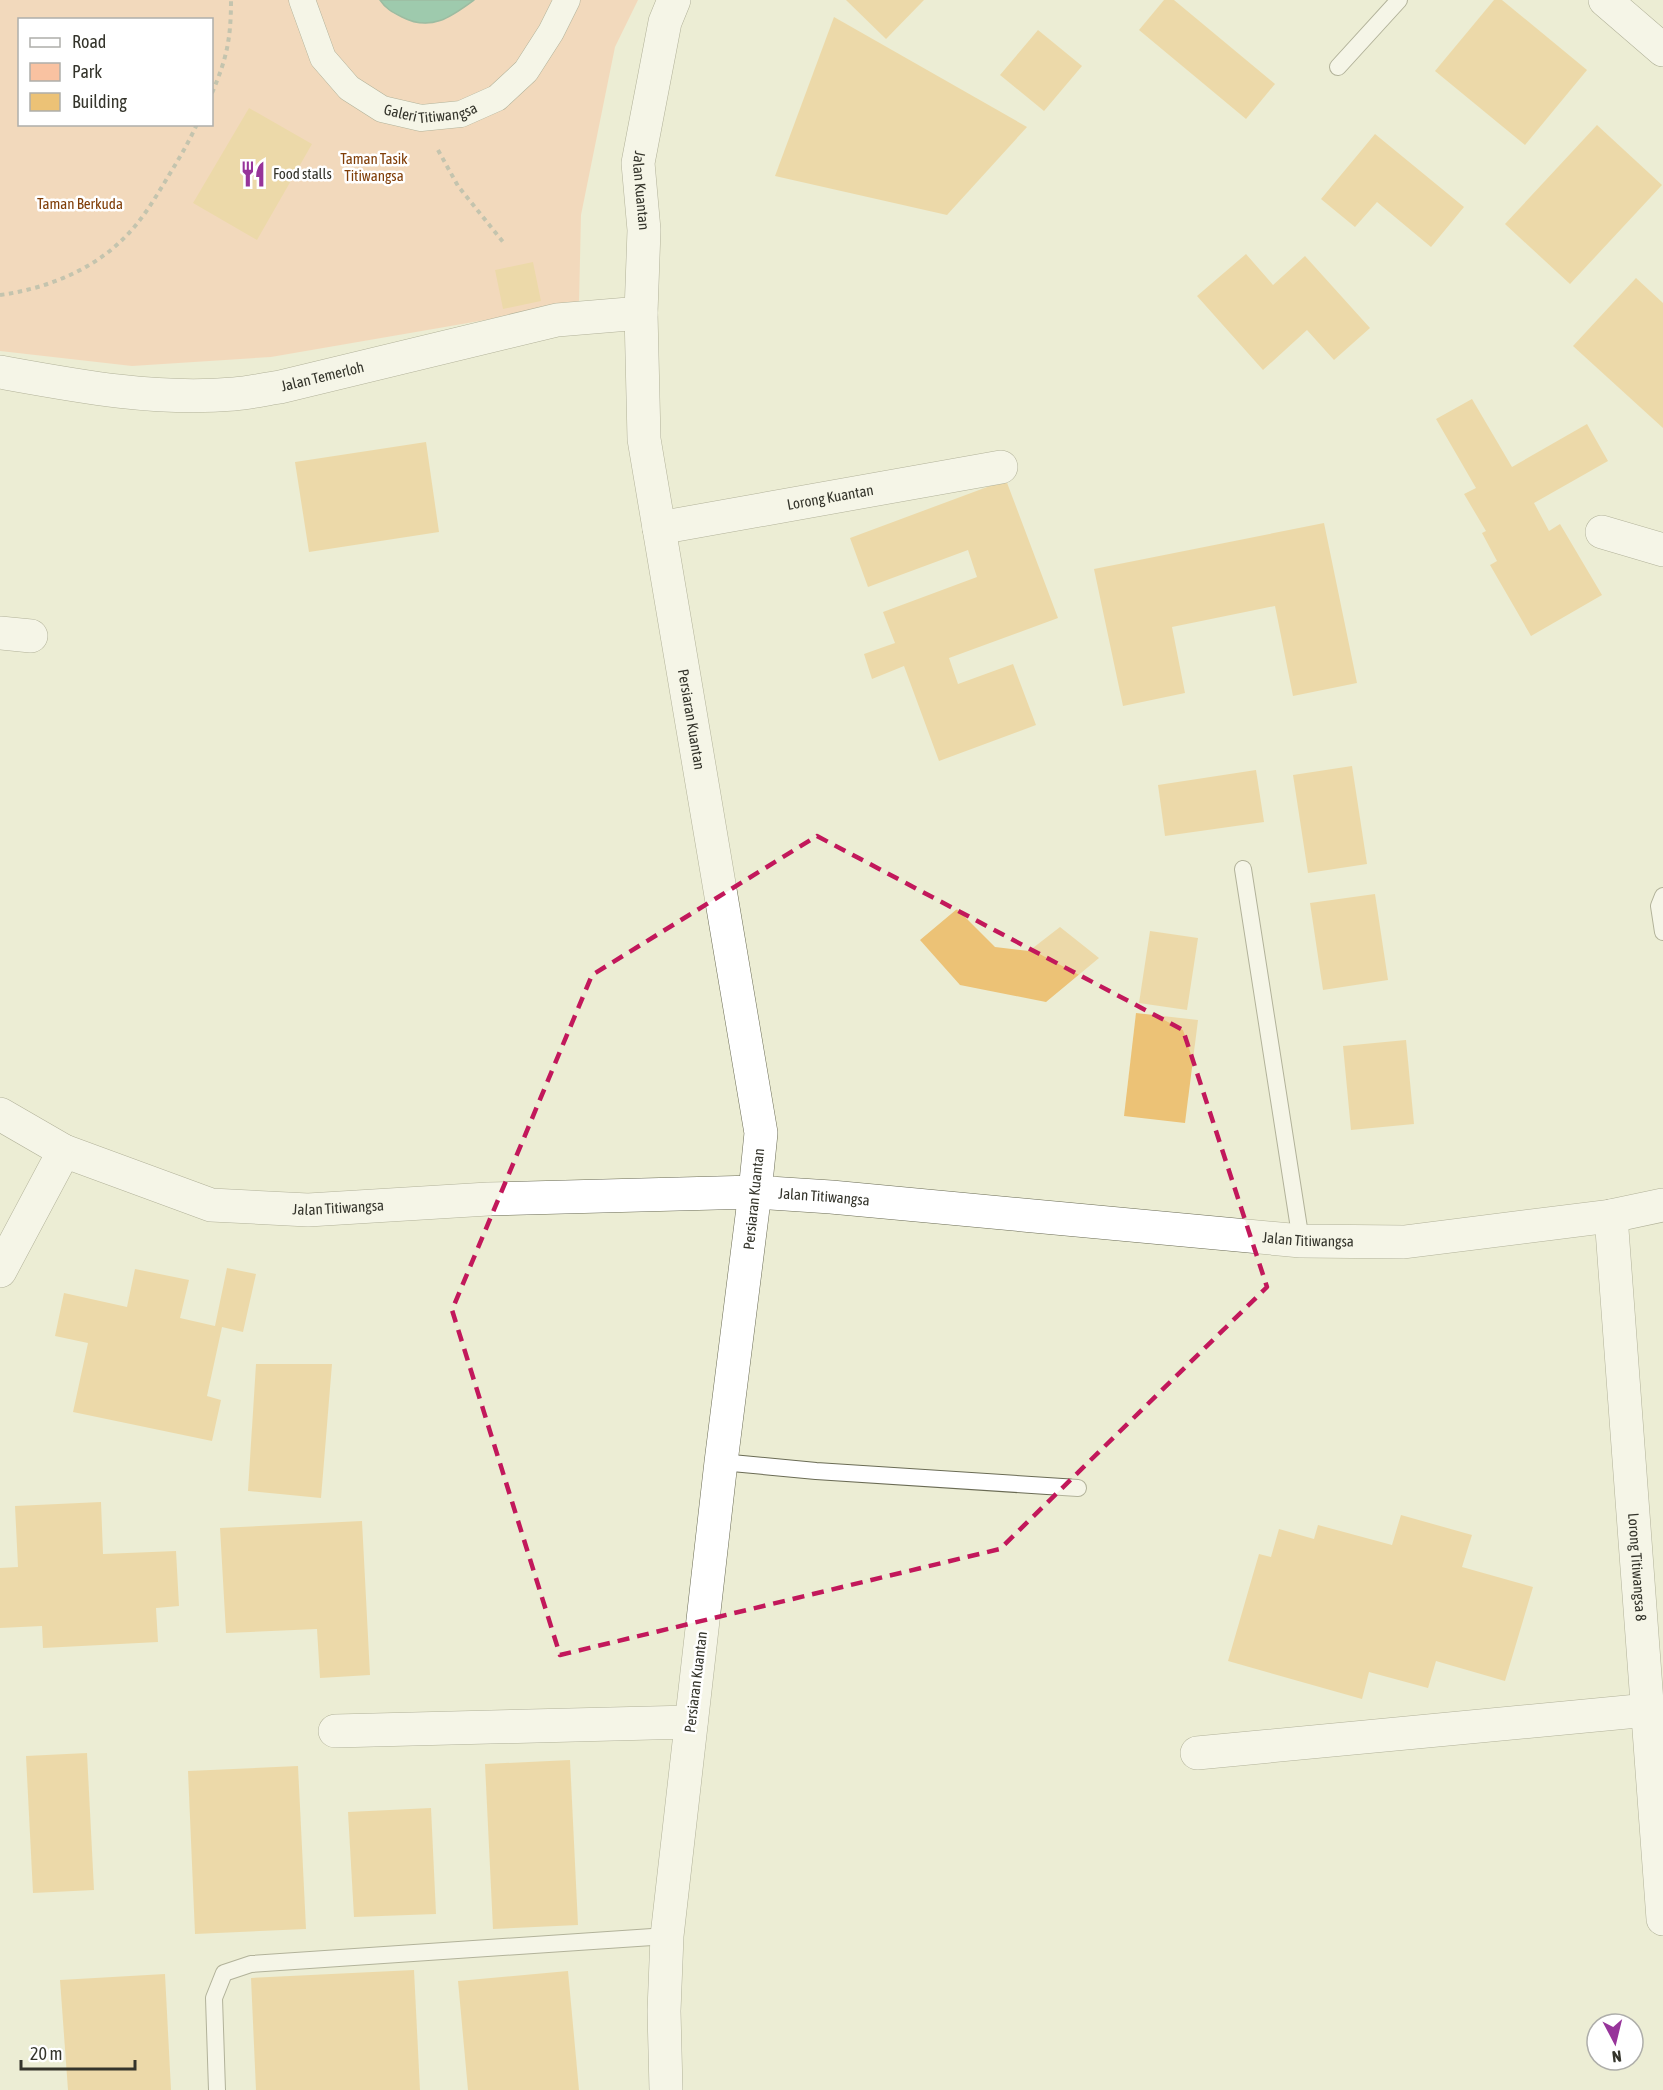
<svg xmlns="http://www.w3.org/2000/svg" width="1663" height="2090" viewBox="0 0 1663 2090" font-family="'Asap Condensed',sans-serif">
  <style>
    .green { fill: #f9c2a1; fill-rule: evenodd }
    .water { fill: #3fa17e; stroke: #3c8065; stroke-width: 1.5 }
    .building { fill: #ecc276 }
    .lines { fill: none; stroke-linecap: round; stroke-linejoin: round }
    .service-casing { stroke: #6a6b54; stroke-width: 18 }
    .pedestrian-casing { stroke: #6a6b54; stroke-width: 27 }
    .minor-casing { stroke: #6a6b54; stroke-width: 34 }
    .tertiary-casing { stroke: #6a6b54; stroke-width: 34 }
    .path { stroke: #929281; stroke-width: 4; stroke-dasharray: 4.5 4.5; stroke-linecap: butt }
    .service { stroke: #fff; stroke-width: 16 }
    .pedestrian { stroke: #fff; stroke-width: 26 }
    .minor { stroke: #fff; stroke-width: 33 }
    .tertiary { stroke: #fff; stroke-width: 33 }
    .marked { fill: none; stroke: #c2185b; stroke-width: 4.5; stroke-dasharray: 12 8; stroke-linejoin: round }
    .labels { text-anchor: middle; stroke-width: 5; stroke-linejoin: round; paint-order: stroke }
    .street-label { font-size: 15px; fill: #34342b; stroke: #fff }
    .park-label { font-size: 15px; fill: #803e08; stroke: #fff }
    .poi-label { font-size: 15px; fill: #34342b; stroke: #fff; text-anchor: start }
  </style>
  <rect width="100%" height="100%" fill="#ecedd4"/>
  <path class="green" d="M0,0h638l-23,47 -34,168 -2,89 -308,53 -139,9 -132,-15zM20,20h192v104h-192z"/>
  <path class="water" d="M380,0h94c-23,17 -43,32 -72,17 -10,-5 -16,-8 -22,-17z"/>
  <g class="building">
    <path d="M846,0h78l-38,39z"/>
    <path d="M1164,0h10l101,84 -29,35 -107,-89z"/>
    <path d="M1494,0h8l85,70 -62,75 -90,-74z"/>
    <path d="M834,17l193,110 -80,88 -172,-39z"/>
    <path d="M1038,30l44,36 -38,45 -44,-36z"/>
    <path d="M249,108l63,36 -55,96 -64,-37z"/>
    <path d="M1597,125l65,60 -92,99 -65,-60z"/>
    <path d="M1375,134l89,73 -33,40 -54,-45 -22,25 -34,-28z"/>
    <path d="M1246,254l27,31 32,-29 65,72 -36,32 -27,-30 -44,40 -66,-74z"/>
    <path d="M533,262l8,39 -38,8 -8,-39z"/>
    <path d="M1636,278l27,25v125l-90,-82z"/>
    <path d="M1472,399l40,68 75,-43 21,37 -74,42 15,28 11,-7 42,71 -71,41 -41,-71 7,-4 -15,-28 4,-2 -22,-37 12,-6 -40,-69z"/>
    <path d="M426,442l13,90 -130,20 -14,-90z"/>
    <path d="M1006,480l52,138 -109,40 9,26 55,-20 23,61 -97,36 -35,-95 -32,13 -8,-25 31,-11 -12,-31 94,-35 -9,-27 -100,37 -18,-49z"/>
    <path d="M1324,523l33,160 -64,13 -18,-90 -103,21 13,66 -62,13 -29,-137z"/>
    <path d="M1352,766l15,98 -59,9 -15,-98z"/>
    <path d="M1256,770l8,52 -99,14 -7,-51z"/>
    <path d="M1375,894l13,86 -65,10 -13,-87z"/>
    <path d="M957,909l38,38 34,4 31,-24 39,31 -53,44 -86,-17 -40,-45z"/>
    <path d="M1150,931l48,7 -11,72 -48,-7z"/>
    <path d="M1136,1013l62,7 -13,103 -61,-7z"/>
    <path d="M1406,1040l8,84 -63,6 -8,-84z"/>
    <path d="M227,1268l29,6 -13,58 -21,-5 -15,69 14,4 -9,41 -139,-29 15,-69 -33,-7 9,-43 63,14 8,-38 54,11 -9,38 35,8z"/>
    <path d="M256,1364h76l-11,134 -73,-7z"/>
    <path d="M101,1502l2,52 73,-3 3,55 -23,2 2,34 -115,6 -1,-22 -42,2v-60l18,-1 -3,-61z"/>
    <path d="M1401,1515l71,20 -10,32 71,20 -28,94 -69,-20 -8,27 -59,-16 -7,27 -134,-38 31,-107 12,3 8,-28 35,10 4,-14 74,20z"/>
    <path d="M362,1521l8,154 -50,3 -3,-49 -91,4 -6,-105z"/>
    <path d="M87,1753l7,137 -61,3 -7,-137z"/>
    <path d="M570,1760l8,165 -85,4 -8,-165z"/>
    <path d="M298,1766l8,163 -111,5 -7,-163z"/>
    <path d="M431,1808l5,106 -82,3 -6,-105z"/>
    <path d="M414,1970l6,120h-164l-5,-112z"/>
    <path d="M568,1971l11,119h-111l-10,-109z"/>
    <path d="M165,1974l6,116h-103l-8,-110z"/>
  </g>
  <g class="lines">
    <g class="service-casing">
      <g id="service">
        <path d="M1338,67l61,-67"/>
        <path d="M1243,869l58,372"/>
        <path d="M1663,896l-4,10 4,26"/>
        <path d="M721,1462l95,9 262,17"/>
        <path d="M217,2090l-3,-92 10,-25 27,-9 416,-28"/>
      </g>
    </g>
    <g class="pedestrian-casing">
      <g id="pedestrian">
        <path id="s1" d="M302,0l21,58 26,30 33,21 39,9 40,-4 36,-16 29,-27 25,-39 16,-32"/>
      </g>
    </g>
    <g class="minor-casing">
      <g id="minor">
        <path d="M1605,0l58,50"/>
        <path id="s2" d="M659,528l342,-61"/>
        <path d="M1602,532l61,18"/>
        <path d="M0,633l31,3"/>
        <path id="s3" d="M0,1114l64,37 147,54 97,5 180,-11 267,-7 -34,270 -54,474 -3,75 2,79"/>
        <path id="s4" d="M1611,1216l52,703"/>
        <path d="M0,1271l64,-120"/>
        <path d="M335,1731l356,-9"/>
        <path d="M1197,1753l451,-43"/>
      </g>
    </g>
    <g class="tertiary-casing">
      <g id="tertiary">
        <path id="s5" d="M674,0l-9,22 -27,141 6,67 -3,83 3,126 117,694 -6,59 76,5 470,44 103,1 207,-26 52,-11"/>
        <path id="s6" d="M0,372c77,14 156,29 234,22 15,-1 31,-5 46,-7l277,-67 84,-7"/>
      </g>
    </g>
    <g class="path">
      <path d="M212,93c15,-35 19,-55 19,-93"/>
      <path d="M438,150l20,36 45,56"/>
      <path d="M0,295c45,-6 94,-25 126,-59 16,-16 28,-36 40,-56 11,-18 22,-36 31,-56"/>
    </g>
    <use href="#service" class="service"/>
    <use href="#pedestrian" class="pedestrian"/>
    <use href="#minor" class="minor"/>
    <use href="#tertiary" class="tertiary"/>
  </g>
  <path d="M0 0H1663V2090H0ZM817,836l366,194 84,257 -267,262 -440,106 -108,-345 140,-335z" fill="#ecedd4" fill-opacity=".55" fill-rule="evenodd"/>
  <path class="marked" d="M817,836l366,194 84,257 -267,262 -440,106 -108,-345 140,-335z"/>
  <defs>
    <g id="restaurant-bare" transform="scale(2.07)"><path d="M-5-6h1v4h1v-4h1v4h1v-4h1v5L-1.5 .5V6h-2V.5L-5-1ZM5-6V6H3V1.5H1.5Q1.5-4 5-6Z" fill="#97349a" stroke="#fff" stroke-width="2.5" paint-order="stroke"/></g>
  </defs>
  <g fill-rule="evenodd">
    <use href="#restaurant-bare" x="253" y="174"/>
  </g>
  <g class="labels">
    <g class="street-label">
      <text dy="5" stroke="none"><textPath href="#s1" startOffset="190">Galeri Titiwangsa</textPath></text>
      <text dy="5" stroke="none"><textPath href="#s5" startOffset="195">Jalan Kuantan</textPath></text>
      <text dy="5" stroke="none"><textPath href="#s6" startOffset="326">Jalan Temerloh</textPath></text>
      <text dy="5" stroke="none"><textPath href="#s2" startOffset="174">Lorong Kuantan</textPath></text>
      <text dy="5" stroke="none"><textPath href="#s5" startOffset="728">Persiaran Kuantan</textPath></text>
      <text dy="5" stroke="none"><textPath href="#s5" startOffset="1276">Jalan Titiwangsa</textPath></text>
      <text transform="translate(754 1199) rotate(-84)" y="5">Persiaran Kuantan</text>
      <text dy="5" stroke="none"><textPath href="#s3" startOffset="358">Jalan Titiwangsa</textPath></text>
      <text dy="5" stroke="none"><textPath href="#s5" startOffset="1762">Jalan Titiwangsa</textPath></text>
      <text dy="5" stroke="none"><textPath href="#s4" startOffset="352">Lorong Titiwangsa 8</textPath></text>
      <text transform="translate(696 1682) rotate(-83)" y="5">Persiaran Kuantan</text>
    </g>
    <g class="park-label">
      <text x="374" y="164">Taman Tasik<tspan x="374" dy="17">Titiwangsa</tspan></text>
      <text x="80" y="209">Taman Berkuda</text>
    </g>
    <g class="poi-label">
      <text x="273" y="179">Food stalls</text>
    </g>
  </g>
  <rect x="18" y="18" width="195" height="108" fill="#ffffff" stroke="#aeaeaa" stroke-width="1.5"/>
  <rect x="30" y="38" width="30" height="9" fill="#ffffff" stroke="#aeaeaa" stroke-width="1.5"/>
  <text x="72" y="48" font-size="18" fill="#34342b">Road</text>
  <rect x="30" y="63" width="30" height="18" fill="#f9c2a1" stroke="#aeaeaa" stroke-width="1.5"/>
  <text x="72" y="78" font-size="18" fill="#34342b">Park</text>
  <rect x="30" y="93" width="30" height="18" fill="#ecc276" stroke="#aeaeaa" stroke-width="1.5"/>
  <text x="72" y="108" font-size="18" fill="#34342b">Building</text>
  <g transform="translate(1615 2042) rotate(173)"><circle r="28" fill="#ffffff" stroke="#aeaeaa" stroke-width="1.5"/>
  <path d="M0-4.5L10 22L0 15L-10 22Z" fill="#97349a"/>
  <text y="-9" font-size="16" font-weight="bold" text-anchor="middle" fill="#34342b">N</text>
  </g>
  <path d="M21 2060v9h114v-9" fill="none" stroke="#34342b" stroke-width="3"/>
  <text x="30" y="2060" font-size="18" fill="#34342b" stroke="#ffffff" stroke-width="4.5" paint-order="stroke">20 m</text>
</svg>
